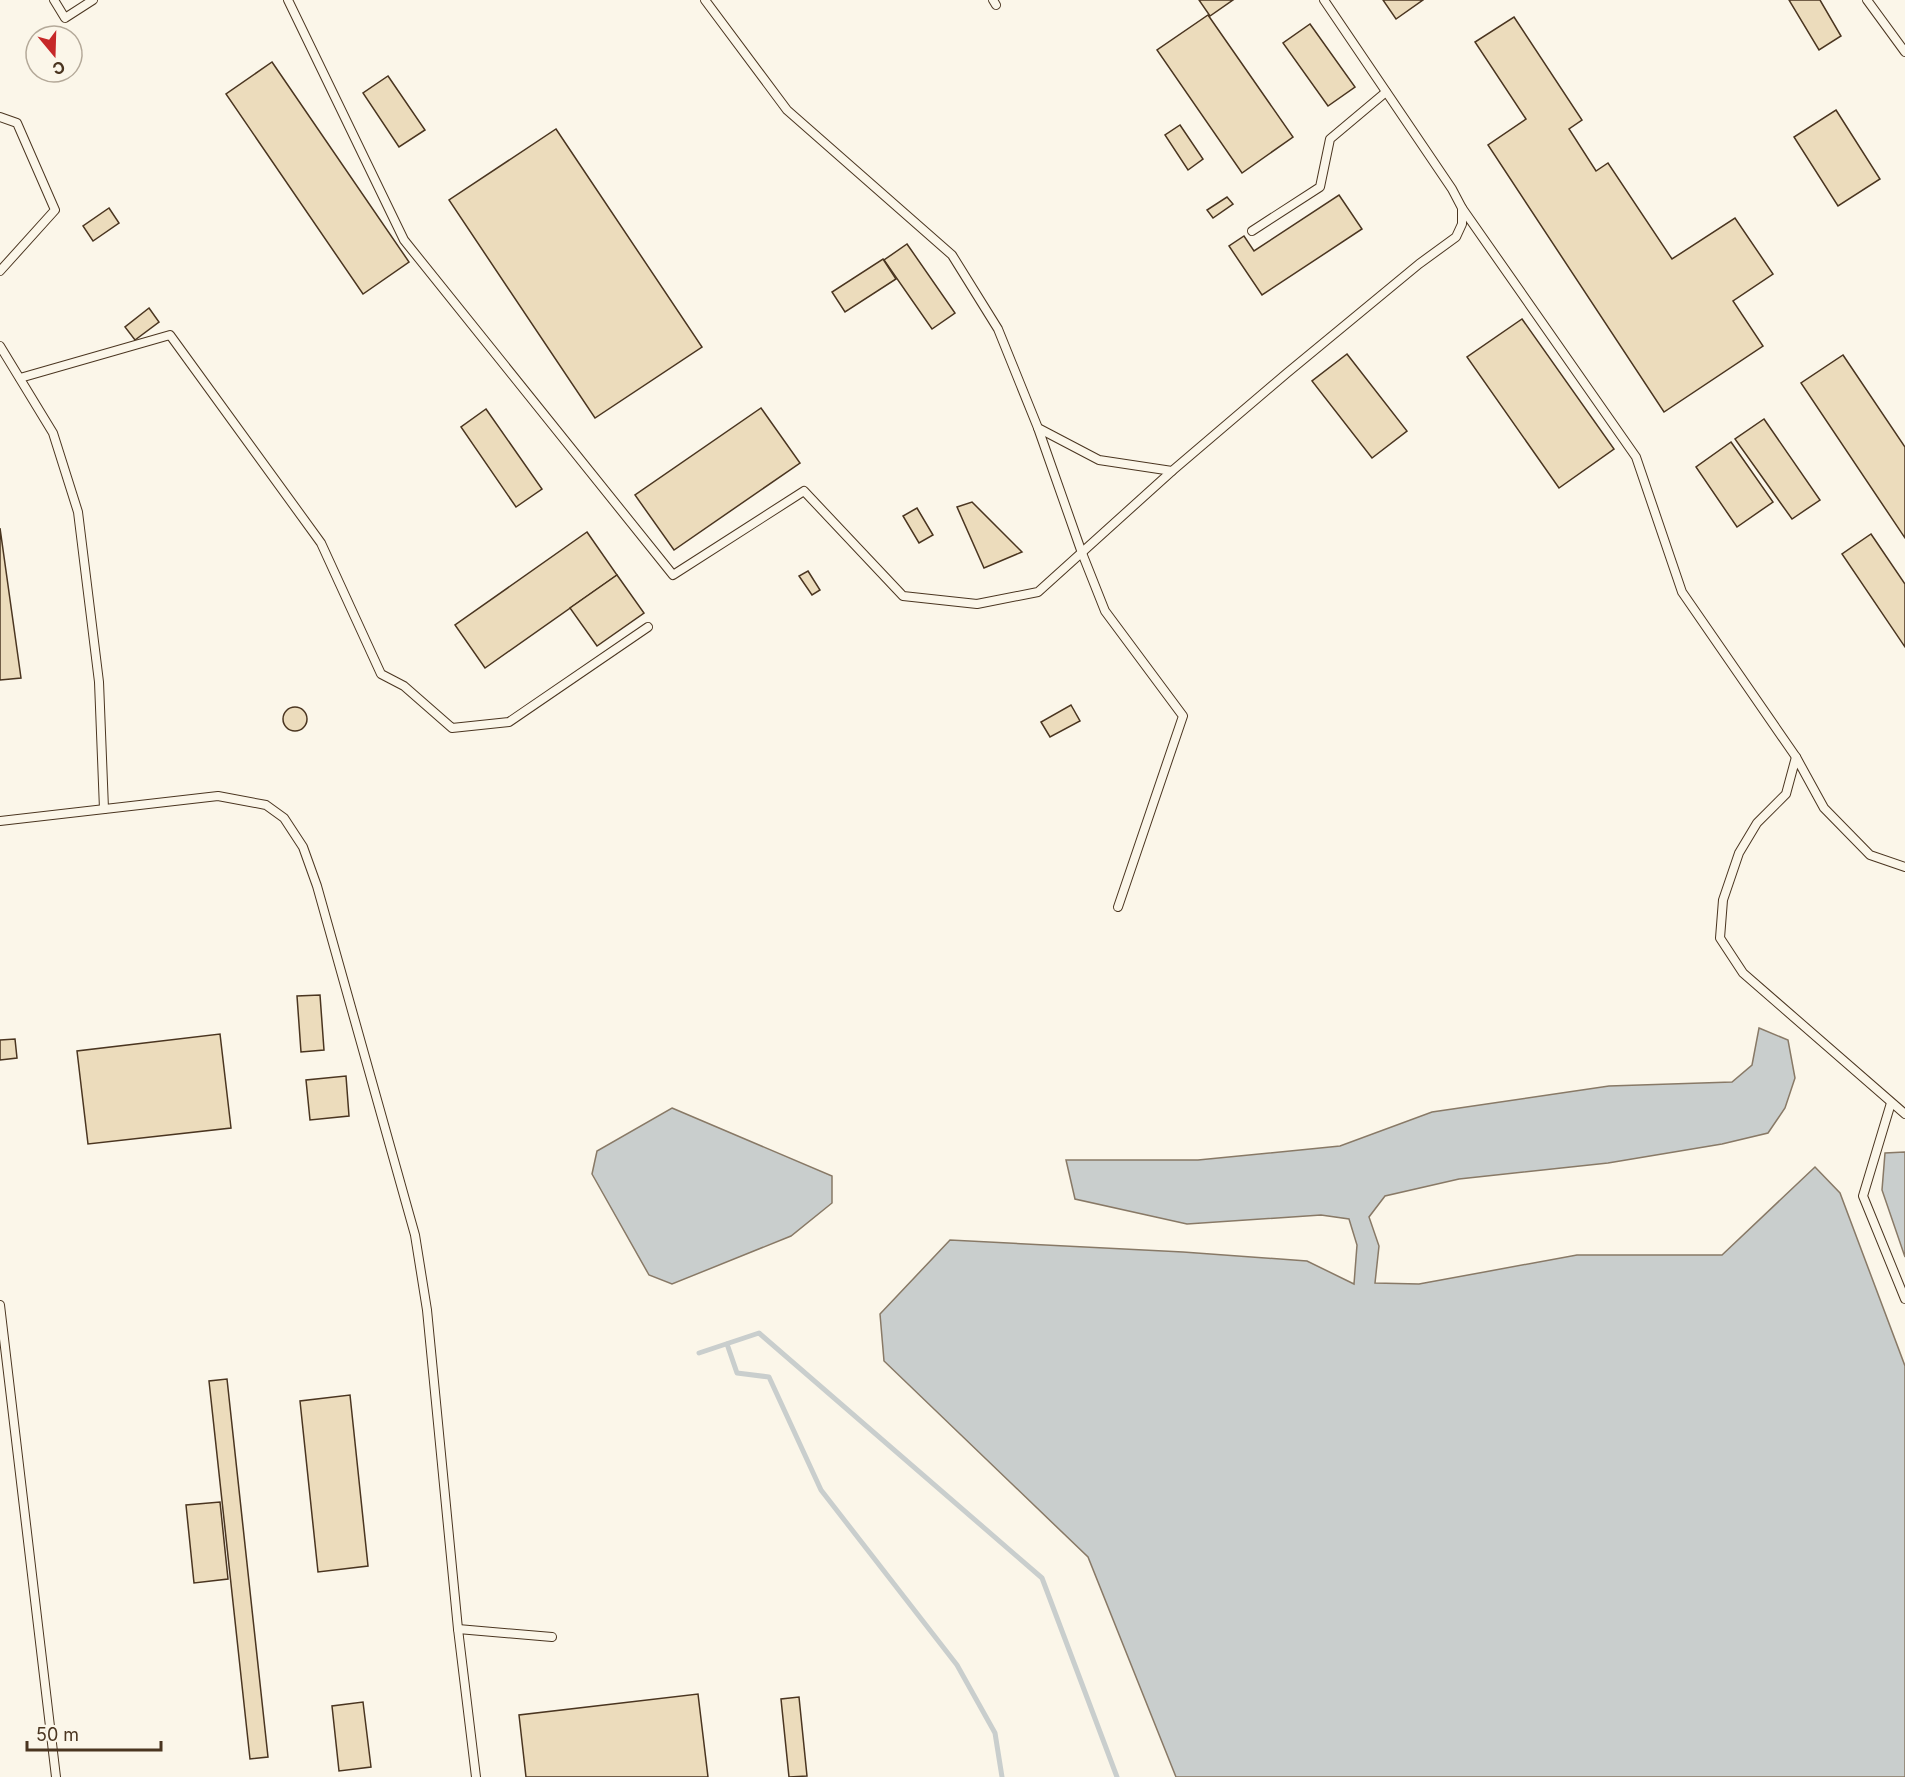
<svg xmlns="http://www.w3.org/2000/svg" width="1905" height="1777" viewBox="0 0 1905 1777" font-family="Inter,sans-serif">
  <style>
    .water { fill: #c9cecd; stroke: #887966; stroke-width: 1.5 }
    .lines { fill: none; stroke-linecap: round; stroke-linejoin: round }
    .stream { stroke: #c9cecd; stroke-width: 5 }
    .building { fill: #ecdcbc; stroke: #4a3520; stroke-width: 1.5 }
    .lane-casing { stroke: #4a3520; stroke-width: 10 }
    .lane { stroke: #fbf6e9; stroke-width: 8 }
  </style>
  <rect width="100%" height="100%" fill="#fbf6e9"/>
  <g class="water">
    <path d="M1759,1028l29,12 7,38 -10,30 -17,25 -46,11 -114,19 -149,16 -74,17 -16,21 10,29 -4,37 44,1 158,-29h145l93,-88 25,26 65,173v411h-729l-88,-220 -204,-196 -4,-47 70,-74 233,12 124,9 47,23 3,-39 -8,-26 -28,-4 -134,9 -112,-25 -9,-39h132l142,-14 92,-34 177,-26 123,-4 20,-17z"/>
    <path d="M672,1108l160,68v27l-41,33 -119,48 -23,-9 -57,-101 5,-23z"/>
    <path d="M1905,1152v105l-23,-67 3,-37z"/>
  </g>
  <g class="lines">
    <g class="stream">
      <path d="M727,1344l10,29 32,4 52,113 136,175 38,68 7,44"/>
      <path d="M699,1353l60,-20 283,245 75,199"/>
    </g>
  </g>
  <g class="building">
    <path d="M1199,0h34l-23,16z"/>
    <path d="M1383,0h40l-27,19z"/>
    <path d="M1789,0h31l21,36 -22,14z"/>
    <path d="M1208,15l85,122 -51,36 -85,-123z"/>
    <path d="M1514,17l68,103 -13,9 27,42 12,-8 64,96 63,-41 38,56 -40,27 30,45 -99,66 -176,-267 38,-26 -51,-77z"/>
    <path d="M1310,24l45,63 -27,19 -45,-63z"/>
    <path d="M272,62l137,200 -46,32 -137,-200z"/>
    <path d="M388,76l37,54 -26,17 -36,-54z"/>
    <path d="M1836,110l44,69 -42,27 -44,-69z"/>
    <path d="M1180,125l23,34 -15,11 -23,-35z"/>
    <path d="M556,129l146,218 -107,71 -146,-218z"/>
    <path d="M1339,195l23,34 -100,66 -33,-49 15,-10 10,15z"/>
    <path d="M1227,197l6,7 -20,14 -6,-8z"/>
    <path d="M109,208l10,15 -26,18 -10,-15z"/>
    <path d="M907,244l48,69 -23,16 -48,-69z"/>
    <path d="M883,259l13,20 -51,33 -13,-20z"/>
    <path d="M149,308l10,14 -24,18 -10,-13z"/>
    <path d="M1522,319l92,130 -55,39 -92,-131z"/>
    <path d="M1347,354l60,77 -35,27 -60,-77z"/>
    <path d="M1843,355l62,92v91l-104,-155z"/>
    <path d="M761,408l39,55 -126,87 -39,-55z"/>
    <path d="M486,409l56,80 -26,18 -55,-80z"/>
    <path d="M1764,419l56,81 -28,19 -57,-80z"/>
    <path d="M1731,442l42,60 -36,25 -41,-60z"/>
    <path d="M972,502l50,50 -38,16 -27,-61z"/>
    <path d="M917,508l16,27 -14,8 -16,-27z"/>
    <path d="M0,528l21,150 -21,2z"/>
    <path d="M587,532l30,43 -132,93 -30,-43z"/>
    <path d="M1871,534l34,50v63l-63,-93z"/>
    <path d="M808,571l12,19 -8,5 -13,-19z"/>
    <path d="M617,575l27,38 -47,33 -27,-38z"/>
    <path d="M1071,705l9,16 -30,16 -9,-15z"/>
    <circle cx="295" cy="719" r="12"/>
    <path d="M320,995l4,55 -23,2 -4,-56z"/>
    <path d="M220,1034l11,94 -143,16 -11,-93z"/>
    <path d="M15,1039l2,19 -17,2v-20z"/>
    <path d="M346,1076l3,40 -39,4 -4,-40z"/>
    <path d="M227,1379l41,378 -18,2 -41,-378z"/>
    <path d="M350,1395l18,171 -50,6 -18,-171z"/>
    <path d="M220,1502l8,77 -34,4 -8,-78z"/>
    <path d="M698,1694l10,83h-182l-7,-62z"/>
    <path d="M799,1697l8,79 -18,1 -8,-78z"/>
    <path d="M363,1702l8,65 -32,4 -7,-65z"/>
  </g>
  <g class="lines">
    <g class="lane-casing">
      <g id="lane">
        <path d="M54,0l11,18 28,-18"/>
        <path d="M288,0l116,240 269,335 131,-84 99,105 74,8 61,-12 134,-121"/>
        <path d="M705,0l82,110 165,145 46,74 40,99 61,32 73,11 115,-98 132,-109 37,-27 6,-13v-16l-10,-19 -128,-189"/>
        <path d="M993,0l3,5"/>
        <path d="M1867,0l38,52"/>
        <path d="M0,117l17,6 38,87 -55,61"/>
        <path d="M1462,208l174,249 46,135 114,165"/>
        <path d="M1252,231l68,-44 10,-48 56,-47"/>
        <path d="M0,346l53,87 25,79 21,170 5,127"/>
        <path d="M20,378l150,-43 151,208 60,131 23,12 48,42 57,-6 139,-95"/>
        <path d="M1038,428l44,125 23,58 78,105 -65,191"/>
        <path d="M0,821l218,-25 48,9 18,13 19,29 14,39 98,349 12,75 31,319 18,148"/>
        <path d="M1905,867l-35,-12 -46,-47 -28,-51 -10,37 -29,29 -18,30 -16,47 -3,38 23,35 162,141"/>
        <path d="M1891,1103l-28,93 42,103"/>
        <path d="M0,1305l56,472"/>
        <path d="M458,1629l94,8"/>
      </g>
    </g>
    <use href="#lane" class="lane"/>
  </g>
  <g transform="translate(54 54) rotate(161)"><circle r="28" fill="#fbf6e9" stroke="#b4a999" stroke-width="1.5"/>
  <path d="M0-4.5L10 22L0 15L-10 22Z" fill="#c62828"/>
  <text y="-9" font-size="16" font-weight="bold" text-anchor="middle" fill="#4a3520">С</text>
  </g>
  <path d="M27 1741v9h134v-9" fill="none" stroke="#4a3520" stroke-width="3"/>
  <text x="36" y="1741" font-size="18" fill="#4a3520" stroke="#fbf6e9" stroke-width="4.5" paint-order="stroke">50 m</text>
</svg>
